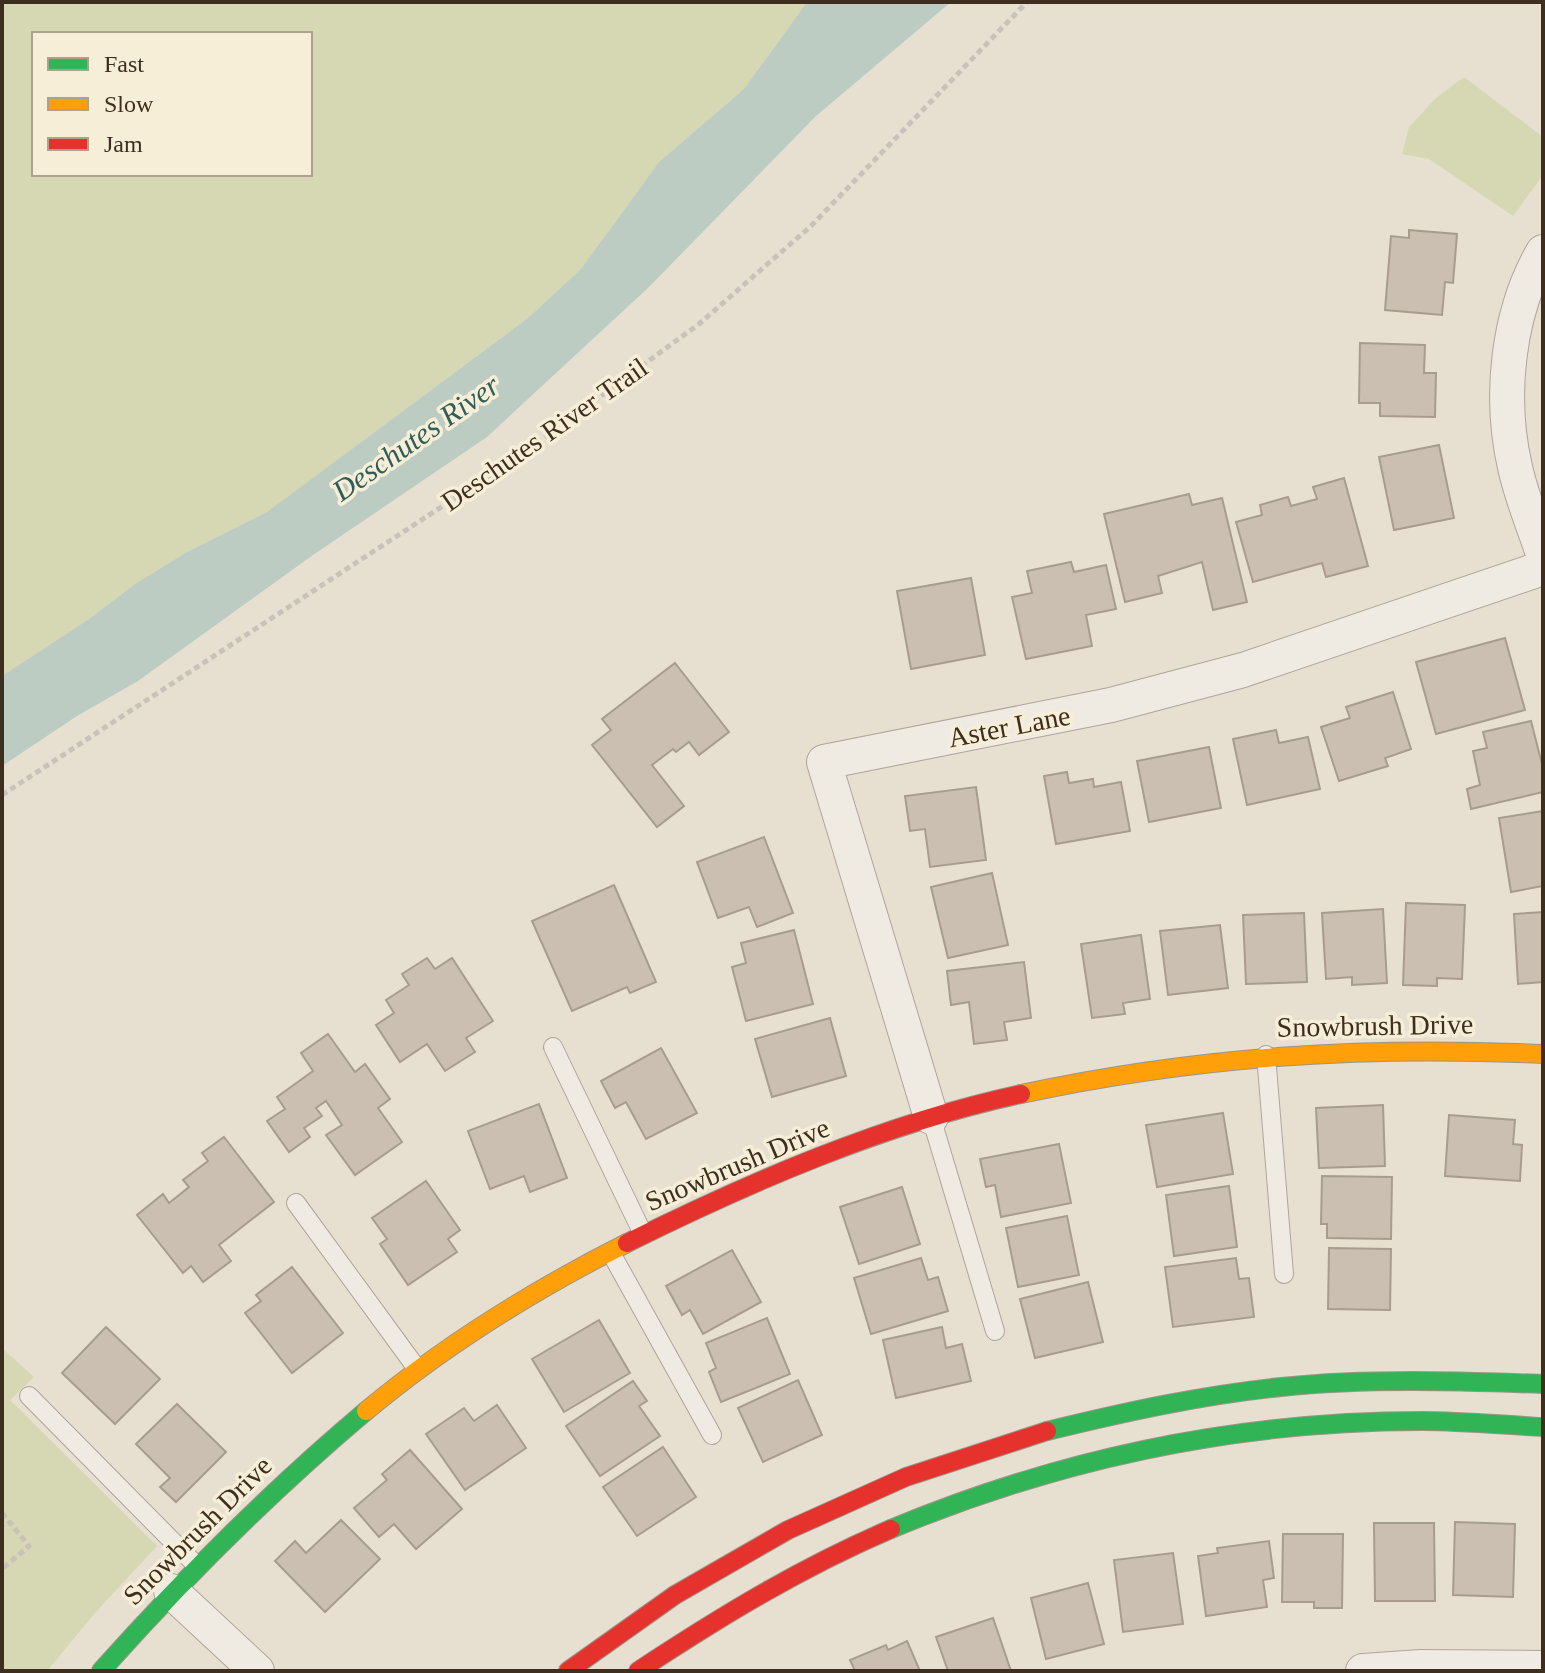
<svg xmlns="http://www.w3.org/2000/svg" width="1545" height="1673" viewBox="0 0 1545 1673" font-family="'Times New Roman',serif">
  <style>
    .green { fill: #d6d7b3; fill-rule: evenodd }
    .water { fill: #bcccc2 }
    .building { fill: #cbbfb2; stroke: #a89c90; stroke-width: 2 }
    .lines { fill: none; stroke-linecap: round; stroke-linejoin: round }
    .lane-casing { stroke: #ada599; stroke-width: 20 }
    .street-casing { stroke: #ada599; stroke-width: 36 }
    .fast-casing { stroke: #9c958a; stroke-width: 20 }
    .slow-casing { stroke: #9c958a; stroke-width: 20 }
    .jam-casing { stroke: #9c958a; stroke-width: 20 }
    .path { stroke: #c8c2b9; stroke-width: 5; stroke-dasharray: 6 4; stroke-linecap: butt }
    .lane { stroke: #efebe3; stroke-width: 18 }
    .street { stroke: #efebe3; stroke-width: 34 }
    .fast { stroke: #30b455; stroke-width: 18 }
    .slow { stroke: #ff9f0a; stroke-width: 18 }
    .jam { stroke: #e5322d; stroke-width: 18 }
    .labels { text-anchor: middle; stroke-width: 7; stroke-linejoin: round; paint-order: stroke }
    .street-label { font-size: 28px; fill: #3d2e20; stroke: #f7eed8 }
    .water-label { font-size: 30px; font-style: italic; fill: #2f5d5a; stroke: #f7eed8 }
  </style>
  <rect width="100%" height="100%" fill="#e7e0d1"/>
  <g class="green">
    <path d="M2,2h805l-63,87 -85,73 -78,107 -53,49 -261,194 -80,40 -52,32 -46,35 -87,57zM34,34h276v140h-276z"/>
    <path d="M1464,77l79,60v38l-30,41 -84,-57 -27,-5 7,-27 27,-29z"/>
    <path d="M2,1348l32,29 -24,23 147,146 -63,68 -47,57h-45z"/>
  </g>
  <path class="water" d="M807,2h144l-135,114 -167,171 -162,150 -174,118 -175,126 -61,35 -75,50v-90l87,-57 46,-35 52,-32 80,-40 261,-194 53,-49 78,-107 85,-73z"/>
  <g class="building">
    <path d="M1409,230l48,4 -4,49 -8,-1 -3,33 -57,-5 6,-74 18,2z"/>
    <path d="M1360,343l65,2 -1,28h12l-1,44 -55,-1v-13h-21z"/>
    <path d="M1439,445l15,73 -60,12 -15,-73z"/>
    <path d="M1344,478l24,88 -42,11 -4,-14 -69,19 -17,-60 26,-7 -2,-10 28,-8 3,9 26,-7 -4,-12z"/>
    <path d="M1189,494l3,11 30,-7 25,104 -34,8 -11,-48 -44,14 4,17 -37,9 -21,-88z"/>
    <path d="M1071,562l3,10 32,-7 10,44 -30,6 6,31 -66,13 -14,-62 20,-4 -5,-22z"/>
    <path d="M971,578l14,77 -74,14 -14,-78z"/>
    <path d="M1505,638l20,72 -89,24 -20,-72z"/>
    <path d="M675,663l54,69 -30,23 -10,-13 -13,10 -3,-3 -21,16 32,41 -27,21 -65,-82 19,-15 -9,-11z"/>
    <path d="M1393,692l18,57 -26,9 3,8 -49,15 -18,-54 29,-9 -4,-11z"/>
    <path d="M1531,721l12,47v24l-72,17 -4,-20 13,-4 -7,-34 14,-3 -4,-16z"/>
    <path d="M1276,730l3,13 29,-6 12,52 -73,16 -14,-66z"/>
    <path d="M1209,747l12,61 -72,14 -12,-61z"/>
    <path d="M1067,772l2,11 24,-4 1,8 27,-5 9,49 -74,13 -12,-68z"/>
    <path d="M976,787l10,73 -56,7 -5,-38 -15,2 -5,-35z"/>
    <path d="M1543,811v75l-32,6 -12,-74z"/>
    <path d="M764,837l29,76 -36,14 -8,-20 -31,11 -21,-56z"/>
    <path d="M992,873l16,72 -60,13 -17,-71z"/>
    <path d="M614,885l42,97 -26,11 -3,-6 -55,24 -40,-90z"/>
    <path d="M1406,903l59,2 -3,74 -25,-1v8l-34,-1z"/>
    <path d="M1383,909l4,74 -35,2v-8l-26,2 -4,-66z"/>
    <path d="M1543,912v70l-25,2 -4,-70z"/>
    <path d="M1304,913l3,69 -61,2 -3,-69z"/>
    <path d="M1220,925l8,63 -60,7 -8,-64z"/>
    <path d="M794,930l19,74 -67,17 -14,-54 14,-4 -5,-20z"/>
    <path d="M1141,935l9,64 -27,4 2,11 -33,4 -11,-74z"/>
    <path d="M427,958l8,11 17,-11 41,63 -27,17 9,14 -30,19 -18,-27 -27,18 -24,-37 18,-12 -8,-13 23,-15 -7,-11z"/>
    <path d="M1024,962l7,56 -27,4 3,18 -33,4 -5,-42 -18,3 -4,-34z"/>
    <path d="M830,1018l16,58 -74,21 -17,-58z"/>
    <path d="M328,1034l27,38 10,-8 25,35 -12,9 24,34 -47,33 -29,-40 16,-10 -16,-24 -10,7 6,8 -18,12 6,9 -21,15 -22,-31 18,-12 -8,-12 36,-26 -12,-18z"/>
    <path d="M661,1048l36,65 -51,26 -20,-37 -11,6 -14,-27z"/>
    <path d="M539,1104l28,74 -37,14 -6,-16 -34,13 -22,-58z"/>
    <path d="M1383,1105l2,61 -66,2 -3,-60z"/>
    <path d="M1223,1113l10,61 -76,13 -11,-62z"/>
    <path d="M1449,1115l66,5 -2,24 9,1 -2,36 -75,-5z"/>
    <path d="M224,1137l50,65 -55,43 12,16 -28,21 -12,-16 -8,7 -46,-58 26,-21 6,9 20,-16 -6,-7 25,-19 -6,-8z"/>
    <path d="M1059,1144l12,59 -70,14 -6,-32 -9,2 -6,-28z"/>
    <path d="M1322,1176l70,1 -1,62 -64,-1v-14h-6z"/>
    <path d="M426,1181l34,49 -12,9 9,13 -49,33 -28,-41 7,-5 -15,-21z"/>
    <path d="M1229,1186l8,61 -63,9 -8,-61z"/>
    <path d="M902,1187l18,57 -61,20 -19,-57z"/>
    <path d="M1067,1216l12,59 -61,12 -12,-59z"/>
    <path d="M1329,1248l62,1 -1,61 -62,-1z"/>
    <path d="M732,1250l29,52 -58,32 -13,-24 -8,5 -16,-29z"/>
    <path d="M921,1258l7,22 10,-3 10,34 -77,23 -17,-56z"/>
    <path d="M1236,1258l3,21 10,-1 5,39 -81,10 -8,-60z"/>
    <path d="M292,1267l51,66 -51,40 -47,-60 16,-12 -5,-6z"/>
    <path d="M1088,1282l15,60 -68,16 -15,-59z"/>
    <path d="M767,1318l23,56 -69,28 -12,-30 7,-4 -10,-25z"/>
    <path d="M599,1320l31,53 -66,39 -32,-53z"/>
    <path d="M106,1327l54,52 -45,45 -53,-51z"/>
    <path d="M942,1327l4,21 16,-4 9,37 -75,17 -13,-58z"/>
    <path d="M798,1380l24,55 -59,27 -25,-54z"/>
    <path d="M633,1381l14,20 -8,5 21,30 -60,40 -34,-50z"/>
    <path d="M177,1404l49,48 -50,50 -16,-15 10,-9 -34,-34z"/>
    <path d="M497,1405l29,43 -61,42 -39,-56 38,-26 10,13z"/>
    <path d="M663,1447l33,50 -59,39 -34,-49z"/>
    <path d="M410,1450l52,59 -46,40 -22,-25 -15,13 -25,-29 33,-28 -5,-6z"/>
    <path d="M341,1520l39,39 -55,53 -50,-51 20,-20 11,12z"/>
    <path d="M1455,1522l60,2 -2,73 -60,-2z"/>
    <path d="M1374,1523h60l1,78h-60z"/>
    <path d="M1283,1534h60l-1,74h-28v-6h-32z"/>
    <path d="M1269,1541l5,37 -11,2 4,27 -61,9 -8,-60 20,-3 -1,-5z"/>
    <path d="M1173,1553l10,71 -60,8 -9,-72z"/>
    <path d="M1088,1583l16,61 -58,15 -15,-61z"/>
    <path d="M993,1618l18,53h-63l-12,-34z"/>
    <path d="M907,1641l13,30h-65l-5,-11 36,-15 2,5z"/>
  </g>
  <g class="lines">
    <g class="lane-casing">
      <g id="lane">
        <path d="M553,1047l90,187"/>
        <path d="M1266,1055l18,219"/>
        <path d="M931,1117l64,214"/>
        <path d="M296,1203l122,167"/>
        <path d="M611,1253l101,182"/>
        <path d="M29,1396l168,170"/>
      </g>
    </g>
    <g class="street-casing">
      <g id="street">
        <path d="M1543,252c-36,62 -44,146 -28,215 6,29 19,59 28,87"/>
        <path d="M931,1117l-107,-355 287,-57 132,-35 300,-102"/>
        <path d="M171,1591l86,80"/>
        <path d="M1363,1671l58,-4 122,1"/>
      </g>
    </g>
    <g class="fast-casing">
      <g id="fast">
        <path d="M1047,1431c78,-19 155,-36 234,-44 87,-9 175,-6 262,-3"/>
        <path d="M891,1529c168,-70 348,-108 531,-108 40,0 81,4 121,6"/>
        <path d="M101,1671c83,-93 170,-180 265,-260"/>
      </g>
    </g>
    <g class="slow-casing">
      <g id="slow">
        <path d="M1021,1094c177,-38 342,-48 522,-40"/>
        <path d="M366,1411c79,-66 170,-122 261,-168"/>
      </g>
    </g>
    <g class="jam-casing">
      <g id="jam">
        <path d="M627,1243c123,-61 259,-120 394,-149"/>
        <path d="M568,1671l107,-76 113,-65 118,-53 141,-46"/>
        <path d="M638,1671c82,-54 162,-103 253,-142"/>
      </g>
    </g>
    <g class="path">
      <path d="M2,795l517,-339 180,-132 112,-98 216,-224"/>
      <path d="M2,1513l27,33 -27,23"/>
    </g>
    <use href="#lane" class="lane"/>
    <use href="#street" class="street"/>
    <use href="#fast" class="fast"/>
    <use href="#slow" class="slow"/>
    <use href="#jam" class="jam"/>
  </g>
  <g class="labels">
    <g class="street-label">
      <text transform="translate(544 434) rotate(-35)" y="10">Deschutes River Trail</text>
      <text transform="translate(1009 726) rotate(-11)" y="10">Aster Lane</text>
      <text transform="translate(1375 1025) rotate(-1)" y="10">Snowbrush Drive</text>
      <text transform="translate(737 1164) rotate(-23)" y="10">Snowbrush Drive</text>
      <text transform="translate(197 1530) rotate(-45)" y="10">Snowbrush Drive</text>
    </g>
    <g class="water-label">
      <text transform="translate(416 438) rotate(-35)" y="10">Deschutes River</text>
    </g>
  </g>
  <rect width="1545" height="1673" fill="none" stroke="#3d2e20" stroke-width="8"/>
  <rect x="32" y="32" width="280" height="144" fill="#f7eed8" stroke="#ada18e" stroke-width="2"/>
  <rect x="48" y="58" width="40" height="12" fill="#30b455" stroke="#ada18e" stroke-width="2"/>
  <text x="104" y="72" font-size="24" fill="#3d2e20">Fast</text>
  <rect x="48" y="98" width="40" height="12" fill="#ff9f0a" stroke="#ada18e" stroke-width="2"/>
  <text x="104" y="112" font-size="24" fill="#3d2e20">Slow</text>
  <rect x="48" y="138" width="40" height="12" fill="#e5322d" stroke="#ada18e" stroke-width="2"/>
  <text x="104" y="152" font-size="24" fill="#3d2e20">Jam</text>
</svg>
